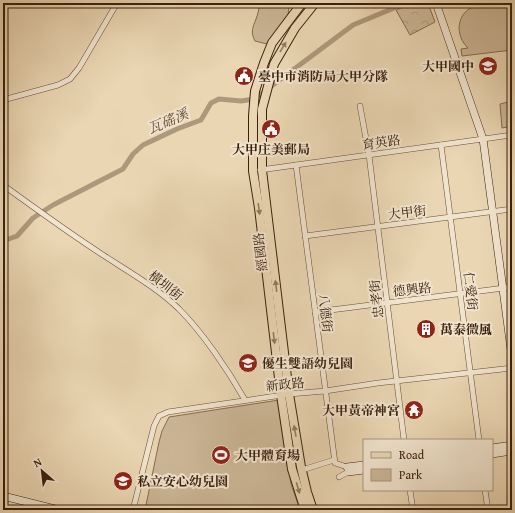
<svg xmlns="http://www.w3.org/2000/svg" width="515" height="513" viewBox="0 0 515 513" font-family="'Gentium Book Plus','Noto Serif TC',serif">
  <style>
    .green { fill: #ccb797; stroke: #846c52 }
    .park { fill: url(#park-crowns); stroke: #846c52 }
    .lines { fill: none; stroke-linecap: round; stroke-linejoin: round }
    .canal { stroke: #ae987b; stroke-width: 5 }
    .street-casing { stroke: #674e37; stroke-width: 6 }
    .secondary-casing { stroke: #3b200e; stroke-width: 8 }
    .primary-casing { stroke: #3b200e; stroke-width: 10 }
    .street { stroke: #f1e4ce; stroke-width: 5 }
    .secondary { stroke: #f1e4ce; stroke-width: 7 }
    .primary { stroke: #ead6b3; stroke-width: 8 }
    .oneway { fill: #927b60 }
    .labels { text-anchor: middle; stroke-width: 4; stroke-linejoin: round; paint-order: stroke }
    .poi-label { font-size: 13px; font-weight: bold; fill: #3b200e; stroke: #f1e4ce; text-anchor: start }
    .street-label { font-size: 13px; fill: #3b200e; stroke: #f1e4ce }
    .water-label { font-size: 14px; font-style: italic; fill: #634a34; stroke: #f1e4ce }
  </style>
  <defs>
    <pattern id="park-crowns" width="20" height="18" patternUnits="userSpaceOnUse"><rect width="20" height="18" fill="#ccb797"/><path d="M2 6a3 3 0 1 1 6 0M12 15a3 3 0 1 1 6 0" fill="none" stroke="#b09d81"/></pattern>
  </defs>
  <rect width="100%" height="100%" fill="#ead6b3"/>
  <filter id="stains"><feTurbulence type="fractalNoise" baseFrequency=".005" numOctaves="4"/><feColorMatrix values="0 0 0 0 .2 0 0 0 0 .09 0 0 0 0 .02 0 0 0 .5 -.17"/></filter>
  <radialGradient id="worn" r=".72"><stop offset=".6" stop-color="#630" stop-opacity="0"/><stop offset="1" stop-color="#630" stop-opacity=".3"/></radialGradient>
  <g class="green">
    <path d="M260,3h29l-1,14 -21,27 -12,-3c-5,-9 -2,-14 1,-22 2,-5 3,-11 4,-16z"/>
    <path d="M495,3h17v47l-50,6 -1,-7 7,-1c-13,-12 -12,-34 5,-41 7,-3 15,-3 22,-4z"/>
    <path d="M512,101v25l-10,2 -2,-24z"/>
    <path d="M279,400l12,84 9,26h-155l14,-68 3,-11 7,-14z"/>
  </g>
  <path class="park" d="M428,3l7,19 -25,13 -14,-25 15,-6z"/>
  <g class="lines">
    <path class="canal" d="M3,241l14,-5 16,-18 20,-13 70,-36 10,-15 10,-9 34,-16 24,-9 10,-17 8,-4 22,2 13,-2 99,-74 53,-22"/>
    <g class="street-casing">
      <g id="street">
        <path d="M3,100l55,-15 12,-6 9,-11 38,-65"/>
        <path d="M360,106l9,49 35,285"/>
        <path d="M441,145l38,295"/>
        <path d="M296,165l39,298 12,4 1,5 -9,5"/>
        <path d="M260,170l252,-35"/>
        <path d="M3,185c33,24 66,48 100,70 26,17 53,32 76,54 24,24 49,61 66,91"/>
        <path d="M305,236l207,-27"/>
        <path d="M315,312l197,-25"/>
        <path d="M302,470l32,-10"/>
        <path d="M410,490l3,20"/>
        <path d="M485,490l3,20"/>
        <path d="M133,510l21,-84 5,-10 9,-4 121,-18 36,-3 53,-8 134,-15"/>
      </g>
    </g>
    <g class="secondary-casing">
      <g id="secondary">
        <path d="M436,3l47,136 29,218"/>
        <path d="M492,448l20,-3"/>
        <path d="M492,454l20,-3"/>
        <path d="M347,467l17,-2"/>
        <path d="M348,472l16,-2"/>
        <path d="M3,496l56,14"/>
      </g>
    </g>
    <g class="primary-casing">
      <g id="primary">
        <path d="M302,3l-30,40 -8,20 -9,28 -2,25v55l6,37 22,187 11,74 13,41"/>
        <path d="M313,510l-6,-18 -6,-25 -12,-73 -27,-224v-61l12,-45 21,-36 20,-25"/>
      </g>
    </g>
    <use href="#street" class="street"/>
    <use href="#secondary" class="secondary"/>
    <use href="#primary" class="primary"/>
  </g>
  <defs><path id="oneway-solid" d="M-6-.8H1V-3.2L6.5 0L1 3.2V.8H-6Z"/></defs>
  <g class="oneway">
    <use href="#oneway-solid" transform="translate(283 47) rotate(-59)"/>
    <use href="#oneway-solid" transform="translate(259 209) rotate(82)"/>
    <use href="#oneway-solid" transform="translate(276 286) rotate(-97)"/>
    <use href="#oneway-solid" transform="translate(274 338) rotate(83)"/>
    <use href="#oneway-solid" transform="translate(295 431) rotate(-100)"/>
    <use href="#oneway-solid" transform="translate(298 488) rotate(74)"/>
  </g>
  <defs>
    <g id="school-disc" transform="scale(1)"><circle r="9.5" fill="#8f2418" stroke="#f1e4ce"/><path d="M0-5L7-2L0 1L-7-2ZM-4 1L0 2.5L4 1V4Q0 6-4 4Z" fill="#fff"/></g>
    <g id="civic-disc" transform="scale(1)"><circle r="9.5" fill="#8f2418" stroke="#f1e4ce"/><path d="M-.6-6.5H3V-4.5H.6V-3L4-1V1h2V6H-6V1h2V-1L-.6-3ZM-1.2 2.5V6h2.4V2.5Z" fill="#fff"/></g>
    <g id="building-disc" transform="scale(1)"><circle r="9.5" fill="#8f2418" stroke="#f1e4ce"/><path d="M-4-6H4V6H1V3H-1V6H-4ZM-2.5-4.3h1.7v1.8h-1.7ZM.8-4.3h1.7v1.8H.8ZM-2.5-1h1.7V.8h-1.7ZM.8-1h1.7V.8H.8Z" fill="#fff"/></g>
    <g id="temple-disc" transform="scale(1)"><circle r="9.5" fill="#8f2418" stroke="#f1e4ce"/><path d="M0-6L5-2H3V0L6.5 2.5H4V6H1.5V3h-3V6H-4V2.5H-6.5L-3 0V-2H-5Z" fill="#fff"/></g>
    <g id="stadium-disc" transform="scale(1)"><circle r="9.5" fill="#8f2418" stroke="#f1e4ce"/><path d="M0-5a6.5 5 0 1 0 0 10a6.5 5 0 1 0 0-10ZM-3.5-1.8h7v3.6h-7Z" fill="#fff"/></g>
  </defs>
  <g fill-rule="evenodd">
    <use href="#school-disc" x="488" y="66"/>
    <use href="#civic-disc" x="244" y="76"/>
    <use href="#civic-disc" x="271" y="129"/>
    <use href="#building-disc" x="426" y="329"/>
    <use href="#school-disc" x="248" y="363"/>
    <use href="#temple-disc" x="414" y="410"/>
    <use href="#stadium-disc" x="221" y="455"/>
    <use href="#school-disc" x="123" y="481"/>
  </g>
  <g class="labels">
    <g class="poi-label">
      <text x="474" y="71" text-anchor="end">大甲國中</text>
      <text x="258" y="81">臺中市消防局大甲分隊</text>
      <text x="271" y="154" text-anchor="middle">大甲庄美郵局</text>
      <text x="440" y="334">萬泰微風</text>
      <text x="262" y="368">優生雙語幼兒園</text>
      <text x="400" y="415" text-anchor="end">大甲黃帝神宮</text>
      <text x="235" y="460">大甲體育場</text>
      <text x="137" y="486">私立安心幼兒園</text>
    </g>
    <g class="street-label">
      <text transform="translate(381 142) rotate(-8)" y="5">育英路</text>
      <text transform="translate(407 212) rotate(-7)" y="5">大甲街</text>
      <text transform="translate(260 252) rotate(-97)" y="5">經國路</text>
      <text transform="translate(166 285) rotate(38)" y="5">橫圳街</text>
      <text transform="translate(412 289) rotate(-7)" y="5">德興路</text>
      <text transform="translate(471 291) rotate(83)" y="5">仁愛街</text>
      <text transform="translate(376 299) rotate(-97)" y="5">忠孝街</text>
      <text transform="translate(326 313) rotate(83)" y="5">八德街</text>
      <text transform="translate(285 384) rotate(-6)" y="5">新政路</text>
    </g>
    <g class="water-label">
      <text transform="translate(168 121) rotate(-23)" y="5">瓦磘溪</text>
    </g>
  </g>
  <rect width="515" height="513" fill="none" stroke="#ead6b3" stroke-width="16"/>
  <rect x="4" y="4" width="507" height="505" fill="none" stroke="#3b200e" stroke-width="2"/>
  <rect x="8" y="8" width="499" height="497" fill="none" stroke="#3b200e"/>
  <rect x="363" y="439" width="130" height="52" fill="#f1e4ce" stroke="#a89681"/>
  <rect x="371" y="452" width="20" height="6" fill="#ead6b3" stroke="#a89681"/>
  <text x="399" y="459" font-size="12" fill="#3b200e">Road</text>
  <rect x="371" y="469" width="20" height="12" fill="#ccb797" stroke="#a89681"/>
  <text x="399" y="479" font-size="12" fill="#3b200e">Park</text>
  <g transform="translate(42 471) rotate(332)" stroke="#f1e4ce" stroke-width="3" paint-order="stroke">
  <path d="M0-3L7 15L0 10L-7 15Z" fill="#3b200e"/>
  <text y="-6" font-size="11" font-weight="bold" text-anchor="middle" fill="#3b200e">N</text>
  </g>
  <rect width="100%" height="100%" filter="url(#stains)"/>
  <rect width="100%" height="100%" fill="url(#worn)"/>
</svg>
